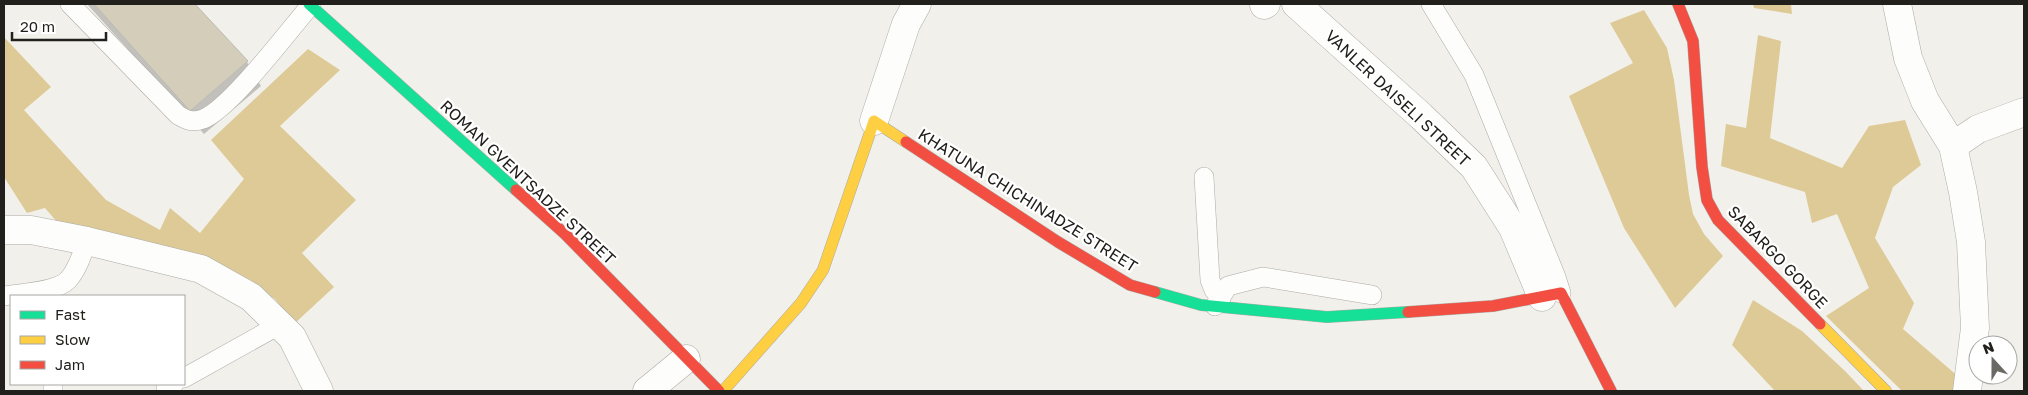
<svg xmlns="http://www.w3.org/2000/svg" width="2028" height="395" viewBox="0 0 2028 395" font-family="'Golos Text',sans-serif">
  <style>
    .forest { fill: #ddca96 }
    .shadow { fill: #0003 }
    .building { fill: #d4cdba; stroke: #bdbbb6 }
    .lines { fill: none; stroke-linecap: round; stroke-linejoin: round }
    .lane-casing { stroke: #acaaa5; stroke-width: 20 }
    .street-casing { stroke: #acaaa5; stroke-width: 29 }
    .fast-casing { stroke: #acaaa5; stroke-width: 12 }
    .slow-casing { stroke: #acaaa5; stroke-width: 12 }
    .jam-casing { stroke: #acaaa5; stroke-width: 12 }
    .lane { stroke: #fdfdfc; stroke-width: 19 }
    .street { stroke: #fdfdfc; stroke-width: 28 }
    .fast { stroke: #16e098; stroke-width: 11 }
    .slow { stroke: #ffcf43; stroke-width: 11 }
    .jam { stroke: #f24e42; stroke-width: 11 }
    .labels { text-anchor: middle; stroke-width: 4.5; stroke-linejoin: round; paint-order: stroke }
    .street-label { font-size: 16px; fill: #21201c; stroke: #fff }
  </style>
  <rect width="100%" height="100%" fill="#f2f0ea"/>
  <g class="forest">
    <path d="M1753,4h38l1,10 -38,-6z"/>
    <path d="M1644,10l23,38 7,32 15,115 4,19 11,20 19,22 -48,52 -51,-80 -55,-132 64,-33 -23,-40z"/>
    <path d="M1758,35l23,6 -11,97 72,30 27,-42 36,-6 16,45 -28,22 -18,51 39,65 -11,26 57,49 -2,13h-56l-76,-75 43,-28 -32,-74 -25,9 -7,-31 -84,-26 5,-42 20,4z"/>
    <path d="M4,37l47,50 -27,23 82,90 54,30 10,-22 30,25 44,-54 -33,-39 97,-91 32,21 -60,56 76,74 -54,53 32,34 -40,37 -19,-25 -27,-17 -184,-52 -19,-22 -18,5 -23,-36z"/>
    <path d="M1753,300l49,31 43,40 19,20h-89l-43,-46z"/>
  </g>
  <path class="shadow" d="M87,4h106l54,58 14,24 -57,48z"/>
  <path class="building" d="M94,4h101l53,57 -58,50z"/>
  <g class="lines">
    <g class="lane-casing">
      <g id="lane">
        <path d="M70,4l108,111c8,5 15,8 25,4 27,-10 86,-89 108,-114"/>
        <path d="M1431,4l43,71 82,202 5,16"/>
        <path d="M1204,177l6,103 4,10 7,8"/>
        <path d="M4,296c17,-3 52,-4 64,-16 10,-11 14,-26 19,-39"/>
        <path d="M1215,306l13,-20 35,-9 109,18"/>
        <path d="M184,378l95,-53"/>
        <path d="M53,384v7"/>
        <path d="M166,388l8,-4"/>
      </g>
    </g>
    <g class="street-casing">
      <g id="street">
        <path d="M1296,4l125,112 53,51 39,61 29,69"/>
        <path d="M1897,4l11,54 17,43 28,45 10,46 8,50 4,86 -8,63"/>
        <path d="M1264,5l2,-1"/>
        <path d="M874,121l32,-97 11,-20"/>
        <path d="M1953,146l25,-17 46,-17"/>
        <path d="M4,230h27l56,11 114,28 50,28 41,40 27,54"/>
        <path d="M647,391l39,-32"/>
      </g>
    </g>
    <g class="fast-casing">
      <g id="fast">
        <path d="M309,4l207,186"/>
        <path d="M1155,292l46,13 126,12 81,-5"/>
      </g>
    </g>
    <g class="slow-casing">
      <g id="slow">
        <path d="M1820,324l66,67"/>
        <path d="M723,391l78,-88 22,-33 51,-149 32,21"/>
      </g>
    </g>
    <g class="jam-casing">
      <g id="jam">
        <path d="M1678,4l15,37 9,126 5,33 11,20 102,104"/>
        <path d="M906,142l152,100 72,43 25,7"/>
        <path d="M516,190l49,44 154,157"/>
        <path d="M1408,312l85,-6 68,-13 50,98"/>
      </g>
    </g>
    <use href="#lane" class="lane"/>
    <use href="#street" class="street"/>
    <use href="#fast" class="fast"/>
    <use href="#slow" class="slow"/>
    <use href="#jam" class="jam"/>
  </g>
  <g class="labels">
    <g class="street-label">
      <text transform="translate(1398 98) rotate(43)" y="6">VANLER DAISELI STREET</text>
      <text transform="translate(528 182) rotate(43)" y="6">ROMAN GVENTSADZE STREET</text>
      <text transform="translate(1028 200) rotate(32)" y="6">KHATUNA CHICHINADZE STREET</text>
      <text transform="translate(1778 257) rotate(46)" y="6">SABARGO GORGE</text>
    </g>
  </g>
  <rect width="2028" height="395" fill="none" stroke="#21201c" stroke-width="10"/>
  <rect x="10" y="295" width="175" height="90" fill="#ffffff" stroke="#a6a6a4"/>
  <rect x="20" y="311" width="25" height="8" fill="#16e098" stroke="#a6a6a4"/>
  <text x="55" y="320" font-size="15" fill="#21201c">Fast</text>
  <rect x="20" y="336" width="25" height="8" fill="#ffcf43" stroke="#a6a6a4"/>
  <text x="55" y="345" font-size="15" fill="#21201c">Slow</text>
  <rect x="20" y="361" width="25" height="8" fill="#f24e42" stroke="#a6a6a4"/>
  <text x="55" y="370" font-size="15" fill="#21201c">Jam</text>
  <g transform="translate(1993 360) rotate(339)"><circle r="24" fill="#ffffff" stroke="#a6a6a4"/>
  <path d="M0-4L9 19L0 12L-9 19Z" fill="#6a6964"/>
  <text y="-8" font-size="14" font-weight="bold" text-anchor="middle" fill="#21201c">N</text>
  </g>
  <path d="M12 32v8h94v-8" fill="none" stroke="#21201c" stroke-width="2.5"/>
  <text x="20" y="32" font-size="15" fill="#21201c" stroke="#ffffff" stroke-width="4" paint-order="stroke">20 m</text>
</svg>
